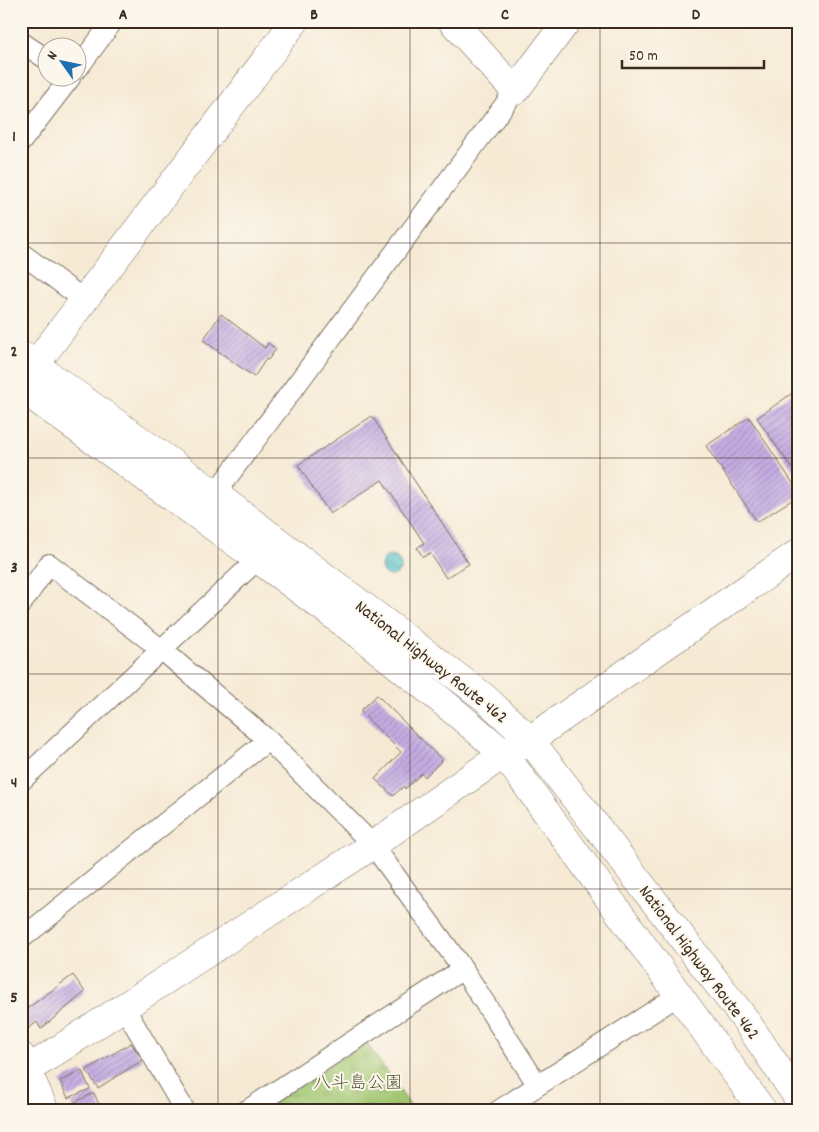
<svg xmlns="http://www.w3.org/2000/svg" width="819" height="1132" viewBox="0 0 819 1132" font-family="Dekko,'Klee One',sans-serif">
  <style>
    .park { fill: url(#park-tufts); stroke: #6f7948 }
    .water { fill: url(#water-waves); stroke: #487674 }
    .building { fill: url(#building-hatch) }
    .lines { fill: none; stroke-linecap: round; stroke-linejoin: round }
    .street-casing { stroke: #7c6d5e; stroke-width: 22 }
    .secondary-casing { stroke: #7c6d5e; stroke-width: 29 }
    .highway-casing { stroke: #7c6d5e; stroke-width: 29 }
    .street { stroke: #fff; stroke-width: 20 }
    .secondary { stroke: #fff; stroke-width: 28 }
    .highway { stroke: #fff; stroke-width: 28 }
    .grid { fill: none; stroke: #3b2a1e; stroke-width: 1; stroke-opacity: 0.55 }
    .labels { text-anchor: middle; stroke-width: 4; stroke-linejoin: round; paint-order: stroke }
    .street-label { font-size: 18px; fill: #3b2a1e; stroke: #fbf7ec }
    .park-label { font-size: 18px; fill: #5a5938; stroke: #fbf7ec }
    .neatline { fill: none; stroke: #3b2a1e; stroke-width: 2 }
    .grid-label { font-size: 16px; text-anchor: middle; font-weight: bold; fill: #3b2a1e }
  </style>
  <defs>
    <pattern id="park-tufts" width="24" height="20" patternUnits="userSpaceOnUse" patternTransform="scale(1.25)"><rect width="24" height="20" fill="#a3c873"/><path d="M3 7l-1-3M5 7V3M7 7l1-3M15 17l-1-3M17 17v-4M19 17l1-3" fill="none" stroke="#86a35e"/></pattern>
    <pattern id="water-waves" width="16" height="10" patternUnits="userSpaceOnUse" patternTransform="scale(1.25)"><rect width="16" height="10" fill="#55c3c9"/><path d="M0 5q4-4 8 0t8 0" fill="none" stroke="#489fa3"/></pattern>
    <pattern id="building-hatch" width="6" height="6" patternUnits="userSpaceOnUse" patternTransform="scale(1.25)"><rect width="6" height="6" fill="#c5ade3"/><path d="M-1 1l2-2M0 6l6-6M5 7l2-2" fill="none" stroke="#a18db7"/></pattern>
  </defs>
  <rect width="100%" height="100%" fill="#fbf7ec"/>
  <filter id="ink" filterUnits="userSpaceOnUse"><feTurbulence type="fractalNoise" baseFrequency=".02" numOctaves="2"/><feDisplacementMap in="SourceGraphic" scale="10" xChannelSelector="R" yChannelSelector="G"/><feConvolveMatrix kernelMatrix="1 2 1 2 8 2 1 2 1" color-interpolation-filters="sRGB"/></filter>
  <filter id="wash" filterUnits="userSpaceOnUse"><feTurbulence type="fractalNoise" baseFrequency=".0096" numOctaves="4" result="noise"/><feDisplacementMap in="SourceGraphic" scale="20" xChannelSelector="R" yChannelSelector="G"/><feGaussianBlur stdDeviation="1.12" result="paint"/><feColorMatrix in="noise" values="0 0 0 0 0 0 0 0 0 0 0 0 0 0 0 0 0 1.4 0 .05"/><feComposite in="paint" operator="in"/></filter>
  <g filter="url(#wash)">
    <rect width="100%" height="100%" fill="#f6ead5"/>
    <path class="park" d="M366,1042l48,69h-154z"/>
    <circle class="water" cx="391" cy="566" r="10"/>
    <g id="blocks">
      <g class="building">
        <path d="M221,314l44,34 3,-5 8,6 -8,11 -2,-1 -12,18 -51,-37z"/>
        <path d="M798,389v88l-41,-59z"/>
        <path d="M372,416l97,148 -23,14 -16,-25 -7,4 -6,-9 7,-5 -42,-63 -52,34 -32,-49z"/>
        <path d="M749,417l49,74v5l-41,26 -51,-76z"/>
        <path d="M377,695l65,65 -17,17 -3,-4 -17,16 -1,-3 -11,10 -18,-17 26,-27 -41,-41z"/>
        <path d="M73,975l12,17 -44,37 -4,-7 -8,6 -8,-11v-4z"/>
        <path d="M131,1043l12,17 -45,28 -12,-18z"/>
        <path d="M82,1071l8,18 -22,9 -8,-17z"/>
        <path d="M94,1093l8,18h-29l-2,-7z"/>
      </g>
    </g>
  </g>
  <g filter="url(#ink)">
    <use href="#blocks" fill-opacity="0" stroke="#7c6d5e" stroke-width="1"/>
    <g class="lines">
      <g class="street-casing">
        <g id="street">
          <path d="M21,42l27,18"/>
          <path d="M78,68l35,-47"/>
          <path d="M21,142l49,-64"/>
          <path d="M21,253l63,47"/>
          <path d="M215,494l300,-403"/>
          <path d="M21,604l28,-40 112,85 107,91 105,105 90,124 74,115"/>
          <path d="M21,781l236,-221"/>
          <path d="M21,939l247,-199"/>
          <path d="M124,1007l61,104"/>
          <path d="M246,1111l217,-142"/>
          <path d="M498,1111l181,-116"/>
        </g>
      </g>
      <g class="secondary-casing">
        <g id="secondary">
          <path d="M452,21l63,70 52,-70"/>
          <path d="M35,365l260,-344"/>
          <path d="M21,1056l24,55"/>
          <path d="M21,1074l352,-229 131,-91 26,-14 268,-187"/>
        </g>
      </g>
      <g class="highway-casing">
        <g id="highway">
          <path d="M21,355l194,139 269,203 46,43 214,278 54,80"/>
          <path d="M21,388c163,119 332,233 483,366l259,357"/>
        </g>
      </g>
      <use href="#street" class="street"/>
      <use href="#secondary" class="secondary"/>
      <use href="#highway" class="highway"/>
    </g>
  </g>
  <path class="grid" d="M218,21v1090M410,21v1090M600,21v1090M21,243h777M21,458h777M21,674h777M21,889h777"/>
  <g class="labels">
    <g class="street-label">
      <text transform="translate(432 661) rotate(38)" y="6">National Highway Route 462</text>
      <text transform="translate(700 962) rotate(53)" y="6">National Highway Route 462</text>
    </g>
    <g class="park-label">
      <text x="358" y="1088">八斗島公園</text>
    </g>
  </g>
  <rect width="819" height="1132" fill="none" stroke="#fbf7ec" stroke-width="55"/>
  <g transform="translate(62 62) rotate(303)"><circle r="24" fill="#fbf7ec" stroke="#aea59a"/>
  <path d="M0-4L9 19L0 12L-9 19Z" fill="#1f6fb2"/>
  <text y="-8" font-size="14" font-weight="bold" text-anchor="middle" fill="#3b2a1e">N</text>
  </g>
  <path d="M622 60v8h142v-8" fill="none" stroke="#3b2a1e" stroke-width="2.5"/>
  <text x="629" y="60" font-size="15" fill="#3b2a1e" stroke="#fbf7ec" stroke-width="4" paint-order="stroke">50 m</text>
  <rect x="28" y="28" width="764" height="1076" class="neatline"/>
  <g class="grid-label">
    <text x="123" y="19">A</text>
    <text x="314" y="19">B</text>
    <text x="505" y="19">C</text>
    <text x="696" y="19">D</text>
    <text x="14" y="141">1</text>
    <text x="14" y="356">2</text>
    <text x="14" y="572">3</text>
    <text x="14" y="787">4</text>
    <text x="14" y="1002">5</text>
  </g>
</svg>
